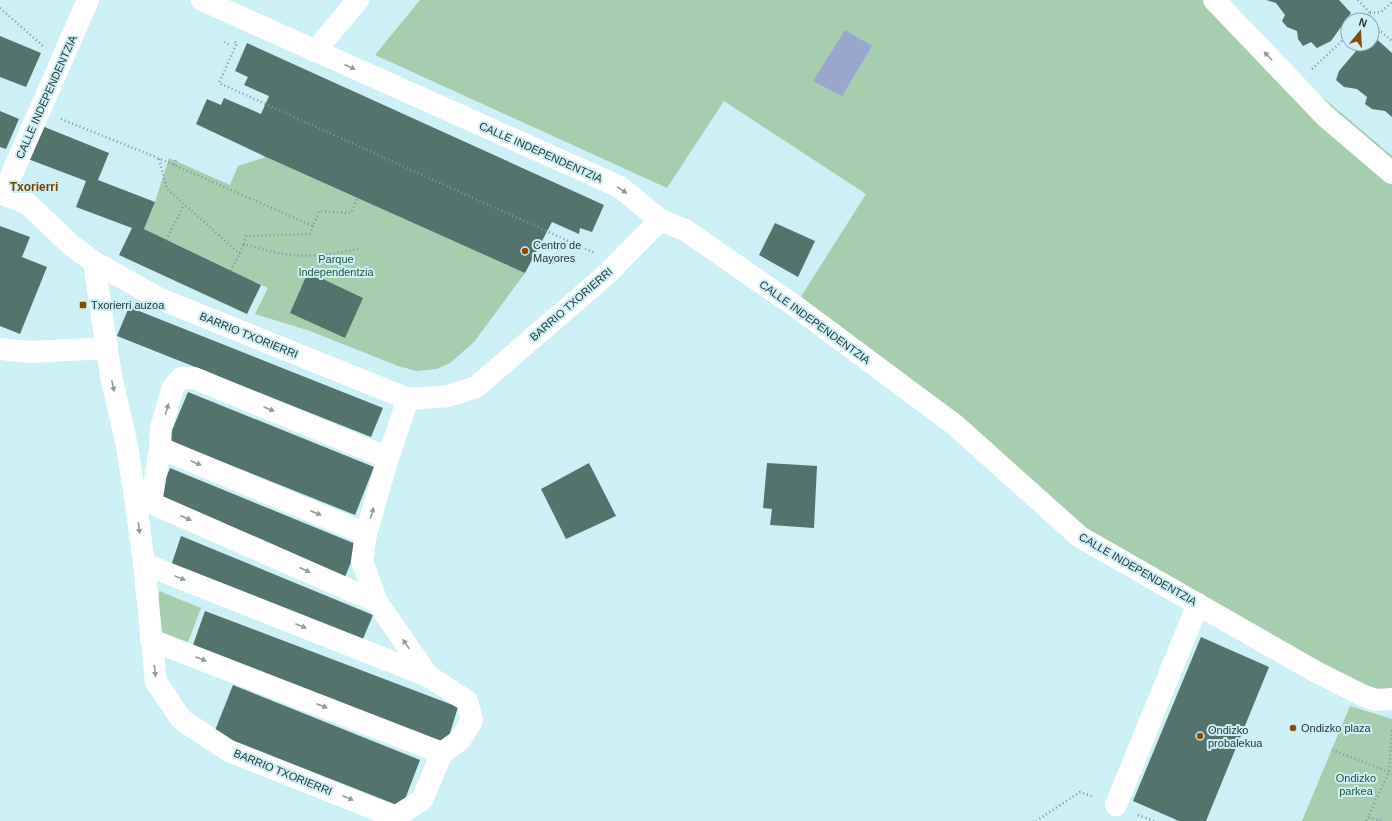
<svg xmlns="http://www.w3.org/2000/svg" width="1392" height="821" font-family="Helvetica,sans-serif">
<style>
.green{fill:#a7cdaf}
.water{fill:#99a7cf}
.building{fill:#55736d}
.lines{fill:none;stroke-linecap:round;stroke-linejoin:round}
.path{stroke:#7e979c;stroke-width:2.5;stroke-dasharray:1 3;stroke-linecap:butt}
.minor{stroke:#fff;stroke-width:22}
.oneway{fill:#949b9c}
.poi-dot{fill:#864d01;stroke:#cdeff6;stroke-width:1.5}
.labels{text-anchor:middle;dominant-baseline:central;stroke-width:4;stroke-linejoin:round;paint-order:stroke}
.street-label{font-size:11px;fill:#293739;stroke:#cdeff6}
.poi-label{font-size:11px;fill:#293739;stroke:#cdeff6;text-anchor:start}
.park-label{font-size:11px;fill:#1c5931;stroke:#cdeff6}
.neighbourhood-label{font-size:12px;font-weight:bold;fill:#764200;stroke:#cdeff6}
</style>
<rect width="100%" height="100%" fill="#cdeff6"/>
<g class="green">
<polygon points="420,0 1214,0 1327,101 1392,156 1392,706 1080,537 795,306 866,194 724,101 667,188 375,55"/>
<polygon points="266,157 525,273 474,342 450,363 437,369 417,371 398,366 310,331 255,314 268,288 144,229 155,202 169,158 230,185 238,166"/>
<path d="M159,591L201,608L188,642C180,639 168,637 161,631C154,625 159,600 159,591Z"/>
<polygon points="1350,706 1392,719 1392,821 1302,821"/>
</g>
<polygon class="water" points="845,30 872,46 842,96 813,81"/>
<g class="building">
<polygon points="1266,0 1339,0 1351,13 1331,41 1317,48 1311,42 1303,46 1298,39 1297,31 1287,27 1282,21 1285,15 1276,3"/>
<polygon points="1372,35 1392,53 1392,117 1385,111 1372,109 1365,104 1367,97 1357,89 1344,87 1336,80 1339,71 1362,44 1372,44"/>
<polygon points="0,36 41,53 26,87 0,77"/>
<polygon points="247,43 604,205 592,232 580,228 579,234 552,222 525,273 266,157 196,124 207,99 221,105 224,98 261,114 269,96 244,85 248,77 235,71"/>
<polygon points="0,111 19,119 6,149 0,147"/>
<polygon points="42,126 109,153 98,180 155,202 144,229 261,285 247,314 119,255 132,228 76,207 86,181 28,159"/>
<polygon points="775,223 815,241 798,277 759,255"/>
<polygon points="0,226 30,237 22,257 47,267 20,334 0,326"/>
<polygon points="308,272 363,298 345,338 290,313"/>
<polygon points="129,307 383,408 371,437 117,336"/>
<polygon points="188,392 374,467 355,515 168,440"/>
<polygon points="589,463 616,516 566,539 541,489"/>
<polygon points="767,463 817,466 814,528 770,525 772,509 763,508"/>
<polygon points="170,468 358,545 345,577 157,500"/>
<polygon points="181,536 373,615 360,646 170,569"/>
<polygon points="205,611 458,707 446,746 193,645"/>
<polygon points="1201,637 1269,667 1206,821 1179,821 1133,801"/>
<polygon points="233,685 420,760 402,807 214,733"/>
</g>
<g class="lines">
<g class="path">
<polyline points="1358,0 1370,13 1363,20"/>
<polyline points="0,8 43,46"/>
<polyline points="1370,13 1381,12 1392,2"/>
<polyline points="1372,24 1392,41"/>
<polyline points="224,42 230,45"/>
<polyline points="235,42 237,43 219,83 595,253"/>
<polyline points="1312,69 1348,35"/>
<polyline points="61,119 158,158 313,226 319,211 351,213 358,198"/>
<polyline points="159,159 167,189 240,254"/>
<polyline points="174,165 176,160"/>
<path d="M313,226L310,234L246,236L244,244C256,247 270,252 283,254C310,258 334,254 361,248"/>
<polyline points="166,240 184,205"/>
<polyline points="231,271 244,244"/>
<polyline points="1332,750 1392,773"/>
<polyline points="1138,815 1154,821"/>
<polyline points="1036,821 1080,792 1094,797"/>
<polyline points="1366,821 1368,817"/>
<polyline points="1381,821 1368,817 1389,772 1392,729"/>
</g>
<g class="minor">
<polyline points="202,0 620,187 660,220 685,230 795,306 955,425 1080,537 1318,673 1364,696 1376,700 1392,699"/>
<polyline points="1214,0 1325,116 1392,173"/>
<polyline points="315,51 358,0"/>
<polyline points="0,193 28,204 71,245 94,262 158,298 408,399 448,396 476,387 607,274 660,220"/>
<polyline points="3,194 88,0"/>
<polyline points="94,262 111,376 127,446 136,504 144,564 156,682 182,720 229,751 395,817 422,800 442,753 460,740 472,720 467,701 428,676 144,564"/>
<polyline points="0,349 31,352 107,348"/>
<polyline points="408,399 388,458 366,534 362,561 377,602 428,676"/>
<polyline points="160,448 366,534"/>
<polyline points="151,503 160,448 161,428 173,387 181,378 194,378 388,458"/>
<polyline points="137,504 151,503 377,602"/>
<polyline points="151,640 442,753"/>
<polyline points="1116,805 1198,604"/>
</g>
</g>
<defs><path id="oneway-solid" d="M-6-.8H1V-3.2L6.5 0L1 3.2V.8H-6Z"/></defs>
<g class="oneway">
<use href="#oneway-solid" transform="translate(1268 56) rotate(-134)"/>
<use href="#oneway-solid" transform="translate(350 67) rotate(24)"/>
<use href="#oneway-solid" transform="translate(622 190) rotate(34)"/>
<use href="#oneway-solid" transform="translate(113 386) rotate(78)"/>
<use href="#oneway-solid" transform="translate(167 409) rotate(-74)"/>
<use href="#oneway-solid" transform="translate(269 409) rotate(23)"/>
<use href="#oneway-solid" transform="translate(196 463) rotate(23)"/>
<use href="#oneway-solid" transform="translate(316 513) rotate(23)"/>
<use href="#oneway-solid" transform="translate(372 513) rotate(-74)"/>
<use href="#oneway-solid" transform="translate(186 518) rotate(24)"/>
<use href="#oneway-solid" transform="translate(139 528) rotate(82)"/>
<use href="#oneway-solid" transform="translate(305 570) rotate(24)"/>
<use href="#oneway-solid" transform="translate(180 578) rotate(22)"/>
<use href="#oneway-solid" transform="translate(301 626) rotate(22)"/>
<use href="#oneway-solid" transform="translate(406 644) rotate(-125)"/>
<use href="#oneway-solid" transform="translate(201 659) rotate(21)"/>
<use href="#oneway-solid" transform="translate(155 671) rotate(84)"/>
<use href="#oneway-solid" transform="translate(322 706) rotate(21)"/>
<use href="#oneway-solid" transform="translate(348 798) rotate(22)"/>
</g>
<g class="poi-dot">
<circle cx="525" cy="251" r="4"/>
<rect x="79" y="301" width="8" height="8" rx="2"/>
<circle cx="1293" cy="728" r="4"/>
<circle cx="1200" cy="736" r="4"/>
</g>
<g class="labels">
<g class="street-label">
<text transform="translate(46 97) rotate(-66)">CALLE INDEPENDENTZIA</text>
<text transform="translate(541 152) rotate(24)">CALLE INDEPENDENTZIA</text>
<text transform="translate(571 304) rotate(-41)">BARRIO TXORIERRI</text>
<text transform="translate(815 322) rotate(36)">CALLE INDEPENDENTZIA</text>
<text transform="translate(249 335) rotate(22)">BARRIO TXORIERRI</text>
<text transform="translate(1138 569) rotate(30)">CALLE INDEPENDENTZIA</text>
<text transform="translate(283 772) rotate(22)">BARRIO TXORIERRI</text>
</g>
<g class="poi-label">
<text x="533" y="245">Centro de<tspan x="533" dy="13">Mayores</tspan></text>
<text x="91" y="305">Txorierri auzoa</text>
<text x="1301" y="728">Ondizko plaza</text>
<text x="1208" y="730">Ondizko<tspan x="1208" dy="13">probalekua</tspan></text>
</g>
<g class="park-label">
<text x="336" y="259">Parque<tspan x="336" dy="13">Independentzia</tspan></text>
<text x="1356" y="778">Ondizko<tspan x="1356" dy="13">parkea</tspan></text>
</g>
<g class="neighbourhood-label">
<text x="34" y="187">Txorierri</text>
</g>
</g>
<g transform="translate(1360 32) rotate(18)"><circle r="19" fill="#cdeff6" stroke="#8ba5aa"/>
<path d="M0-3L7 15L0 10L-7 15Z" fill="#864d01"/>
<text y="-6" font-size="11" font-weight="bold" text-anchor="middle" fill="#293739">N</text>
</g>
</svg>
